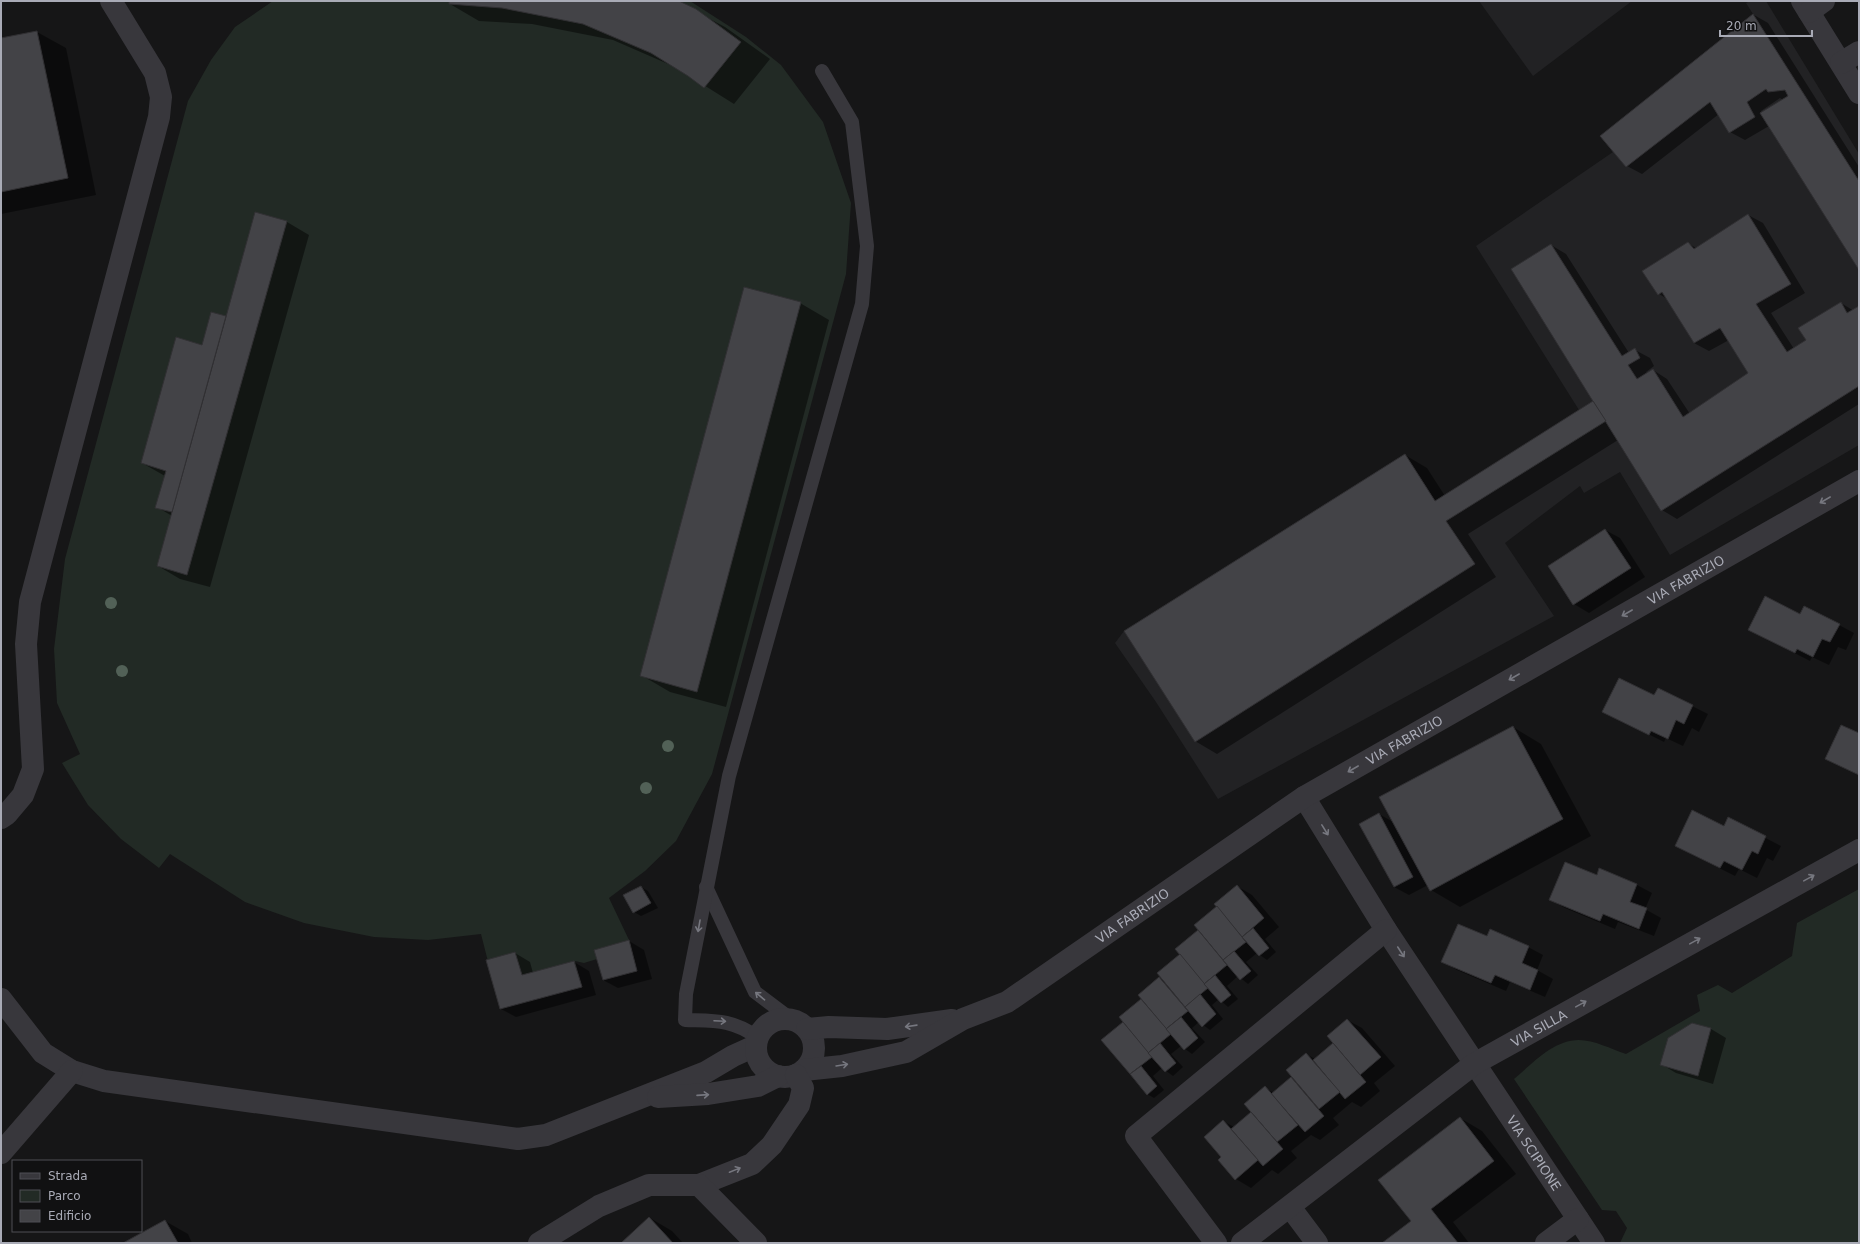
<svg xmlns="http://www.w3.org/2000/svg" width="1860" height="1244" font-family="'DejaVu Sans',sans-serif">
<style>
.built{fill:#222224}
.green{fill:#222a25}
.shadow{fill:#0007;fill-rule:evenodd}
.building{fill:#434347;stroke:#313033}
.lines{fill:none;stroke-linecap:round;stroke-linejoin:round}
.lane{stroke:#38373c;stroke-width:14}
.street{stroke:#38373c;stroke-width:22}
.tree{fill:#526157}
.oneway{stroke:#76777f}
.labels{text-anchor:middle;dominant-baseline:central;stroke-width:3.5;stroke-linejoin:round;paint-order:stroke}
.street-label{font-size:13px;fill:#a9abb6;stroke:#111112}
</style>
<rect width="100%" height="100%" fill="#161617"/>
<g class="built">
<polygon points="1479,1 1632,1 1533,76"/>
<polygon points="1750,1 1766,1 1859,154 1859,445 1670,555 1620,472 1584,493 1580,486 1505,543 1554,616 1218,799 1156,702 1115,643 1124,631 1405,454 1435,501 1579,410 1476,246 1613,152 1600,136 1753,14 1746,3"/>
</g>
<g class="green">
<polygon points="273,1 690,1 746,37 781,65 823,122 851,203 846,274 712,774 676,841 645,871 609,898 629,940 637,971 603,980 597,959 584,963 575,961 582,987 500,1009 481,934 428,940 374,937 304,923 245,902 170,854 159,868 121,839 88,805 62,763 80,754 57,703 54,649 65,559 188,101 211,60 235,27"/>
<path d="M1859,889V1243H1620L1627,1228L1616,1211L1602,1210L1514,1079C1532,1064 1553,1040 1579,1040C1594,1040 1611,1049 1626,1054L1700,1011L1697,995L1718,985L1732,993L1792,956L1797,923Z"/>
</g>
<g class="shadow">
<polygon points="450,1 676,1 725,27 770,59 734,104 675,67 613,40 532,24 479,21 450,4"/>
<path d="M1754,15L1768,23L1859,167V268L1769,126L1745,140L1730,132L1719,114L1642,174L1627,166ZM1780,98L1783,100L1762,113L1761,111Z"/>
<polygon points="37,32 66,48 96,195 1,214 1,39"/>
<polygon points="256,213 287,222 309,235 210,587 180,579 158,566 172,516 157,507 165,476 142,463 202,346 212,313 226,317"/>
<polygon points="1748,215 1763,223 1805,293 1771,313 1794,349 1808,340 1841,303 1854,311 1859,307 1859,404 1677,519 1662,510 1618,440 1468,534 1496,577 1217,754 1195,741 1405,455 1427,468 1445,496 1595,402 1551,245 1566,254 1629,353 1635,350 1650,358 1654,366 1646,372 1647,373 1653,370 1667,379 1690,414 1750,374 1729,340 1709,351 1694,343 1669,300 1659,294 1688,243 1696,248"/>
<polygon points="800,303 829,320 726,707 670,692 641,675"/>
<polygon points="1605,530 1620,538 1645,577 1589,613 1574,604"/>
<polygon points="1801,615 1839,625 1854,633 1846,650 1838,647 1829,665 1812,657 1810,661 1750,630"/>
<polygon points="1658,689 1708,714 1699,732 1692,728 1683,746 1666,738 1664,742 1604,712 1654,697"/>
<polygon points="1513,727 1541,744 1591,836 1460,907 1431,890 1428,885 1409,895 1394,887 1379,814 1395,823"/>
<polygon points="1859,734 1859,775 1826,758"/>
<polygon points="1729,819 1781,846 1773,861 1767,858 1757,878 1739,869 1735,876 1691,854 1725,827"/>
<polygon points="1600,870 1637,885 1652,893 1645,909 1661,918 1654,936 1618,922 1615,929 1565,908 1551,900 1597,877"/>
<polygon points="1237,886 1252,895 1279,927 1265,939 1276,952 1267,960 1257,953 1246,962 1258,975 1248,984 1238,976 1227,986 1238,999 1228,1007 1219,999 1212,1005 1223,1019 1210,1030 1199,1022 1192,1028 1205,1042 1192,1054 1181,1046 1171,1054 1183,1067 1173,1076 1162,1068 1153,1076 1164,1090 1154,1098 1147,1094 1132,1073 1130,1073 1102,1040 1124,1022 1120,1017 1142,999 1139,995 1161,977 1181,954 1177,949 1200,930"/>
<polygon points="641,887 648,891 658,908 641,916 634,912"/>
<polygon points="1487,938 1528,947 1543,955 1537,970 1553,979 1545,997 1510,982 1506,991 1457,970 1442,961"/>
<polygon points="629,941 644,950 652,979 618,988 603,980"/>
<polygon points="515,953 530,962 533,973 574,962 589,971 596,995 516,1017 501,1009"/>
<polygon points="1347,1020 1362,1028 1395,1066 1374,1083 1380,1091 1361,1107 1352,1102 1333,1118 1339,1125 1320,1140 1311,1135 1291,1151 1297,1158 1278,1174 1272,1170 1251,1188 1236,1179 1223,1157 1223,1121 1234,1127 1252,1112 1265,1088 1274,1093 1292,1077 1306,1054 1315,1059 1335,1043"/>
<polygon points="1692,1024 1711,1029 1726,1038 1713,1084 1676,1073 1661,1064"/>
<polygon points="1460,1118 1482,1131 1516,1174 1453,1222 1469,1243 1384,1243 1412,1221"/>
<polygon points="650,1218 672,1231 683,1243 622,1243"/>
<polygon points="165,1221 188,1234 192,1243 125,1243"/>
</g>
<g class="building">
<polygon points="449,1 679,1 696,9 741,42 704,88 688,76 651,53 583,24 502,8 449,4"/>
<polygon points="1753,14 1859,181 1859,270 1760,113 1788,96 1785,90 1768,92 1766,89 1747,102 1755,117 1729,133 1710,102 1626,167 1600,136"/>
<polygon points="37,31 68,178 1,192 1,38"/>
<polygon points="255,212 287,221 187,575 157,566"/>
<polygon points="1748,214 1791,284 1756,304 1787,352 1806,340 1798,328 1841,302 1847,313 1859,306 1859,386 1661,511 1511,269 1551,244 1622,356 1635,348 1640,358 1628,365 1637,379 1653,369 1683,417 1748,373 1720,328 1694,343 1662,292 1658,295 1642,271 1688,242 1694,249"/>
<polygon points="744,287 801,302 697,692 640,676"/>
<polygon points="211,312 226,316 172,512 155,508 166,471 141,463 176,337 202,345"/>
<polygon points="1593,401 1606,421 1446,521 1475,564 1195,742 1124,631 1405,454 1435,501"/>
<polygon points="1605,529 1631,568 1573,605 1548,566"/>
<polygon points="1765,596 1800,614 1804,606 1840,624 1830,642 1822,639 1813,657 1797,649 1795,653 1748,630"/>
<polygon points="1619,678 1654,695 1658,688 1693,705 1684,724 1676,720 1668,739 1651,731 1649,735 1602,712"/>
<polygon points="1841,725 1859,733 1859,775 1825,759"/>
<polygon points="1513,726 1563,819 1430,891 1379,797"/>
<polygon points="1692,810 1724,826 1728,817 1766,836 1758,854 1752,851 1742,870 1724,861 1720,868 1675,846"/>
<polygon points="1379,813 1413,877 1394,887 1359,824"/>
<polygon points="1565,862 1597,875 1599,868 1637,884 1630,902 1647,908 1639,929 1603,914 1600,921 1549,900"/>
<polygon points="1237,885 1264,918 1242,937 1214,904"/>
<polygon points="641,886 651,903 633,913 623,895"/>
<polygon points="1217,906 1246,942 1223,960 1194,925"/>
<polygon points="1458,924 1487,936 1490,929 1529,946 1522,963 1538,970 1530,990 1495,975 1491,983 1441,962"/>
<polygon points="1253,928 1269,948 1259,956 1242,937"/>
<polygon points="1198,930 1227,965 1204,984 1175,949"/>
<polygon points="629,940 637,971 603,980 594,950"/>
<polygon points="1234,951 1251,971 1240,980 1223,960"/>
<polygon points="515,952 522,975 574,961 582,987 500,1009 486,960"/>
<polygon points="1180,954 1208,988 1185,1007 1157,973"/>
<polygon points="1215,975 1231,995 1221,1003 1204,984"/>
<polygon points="1159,977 1188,1011 1166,1029 1138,995"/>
<polygon points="1200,994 1216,1014 1202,1027 1185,1007"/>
<polygon points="1141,999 1171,1034 1148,1053 1119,1017"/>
<polygon points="1181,1017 1198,1038 1184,1050 1166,1029"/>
<polygon points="1347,1019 1381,1057 1360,1075 1327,1036"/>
<polygon points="1123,1022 1152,1057 1130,1074 1101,1040"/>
<polygon points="1692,1023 1711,1028 1698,1076 1660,1065 1668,1038"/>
<polygon points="1160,1043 1176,1063 1165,1072 1148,1053"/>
<polygon points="1333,1043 1366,1082 1345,1099 1313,1060"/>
<polygon points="1306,1053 1340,1092 1319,1109 1286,1070"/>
<polygon points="1141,1066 1157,1086 1147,1095 1130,1074"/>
<polygon points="1291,1077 1324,1116 1305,1132 1271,1094"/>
<polygon points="1265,1086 1298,1125 1277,1142 1244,1104"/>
<polygon points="1251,1112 1283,1149 1263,1166 1231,1129"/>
<polygon points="1460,1117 1494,1161 1431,1209 1458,1243 1382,1243 1411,1221 1378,1180"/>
<polygon points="1223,1120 1258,1160 1235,1180 1218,1160 1221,1157 1204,1137"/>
<polygon points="649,1217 673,1243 621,1243"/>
<polygon points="165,1220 178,1243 123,1243"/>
</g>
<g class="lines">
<g class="lane">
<polyline points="706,887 755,992 791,1019"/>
<path d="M757,1037C731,1019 715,1021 685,1020L686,994L729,776L862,304L867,246L852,122L822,71"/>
</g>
<g class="street">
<polyline points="1802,1 1859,93"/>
<polyline points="1809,12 1824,1"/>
<polyline points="1841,63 1859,52"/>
<path id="s1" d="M1304,797L1386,930L1594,1243"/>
<polyline points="1,818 7,814 23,795 33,769 26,644 30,602 159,117 161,97 155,73 111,1"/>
<polyline points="1,999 43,1053 72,1071 104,1081 518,1139 546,1135 706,1072 733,1056 755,1046"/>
<circle cx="785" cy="1048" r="29"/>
<polyline points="807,1029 829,1027 887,1029 952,1020"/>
<path id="s2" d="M804,1070L842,1066L906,1052L963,1019L1007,1002L1304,797L1859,481"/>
<polyline points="658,1097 708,1094 758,1086 778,1076"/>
<polyline points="1,1153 72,1071"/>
<polyline points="699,1185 752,1164 772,1145 799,1105 803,1088 796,1075"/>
<polyline points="1290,1207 1317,1243"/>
<polyline points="539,1243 599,1206 649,1185 699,1185 756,1243"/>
<polyline points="1216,1243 1136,1136 1386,930"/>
<path id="s3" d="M1242,1243L1474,1064L1859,850"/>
<polyline points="1546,1243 1578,1219"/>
</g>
</g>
<g class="tree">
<circle cx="111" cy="603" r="6"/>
<circle cx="122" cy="671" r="6"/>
<circle cx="668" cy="746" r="6"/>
<circle cx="646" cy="788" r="6"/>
</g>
<defs><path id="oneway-shaft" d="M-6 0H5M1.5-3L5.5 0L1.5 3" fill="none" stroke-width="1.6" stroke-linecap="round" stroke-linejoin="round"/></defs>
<g class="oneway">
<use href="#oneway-shaft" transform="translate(1825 500) rotate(150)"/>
<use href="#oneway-shaft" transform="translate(1627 613) rotate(150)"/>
<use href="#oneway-shaft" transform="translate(1514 677) rotate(150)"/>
<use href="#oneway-shaft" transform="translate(1353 769) rotate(150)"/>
<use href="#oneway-shaft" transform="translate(1325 830) rotate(58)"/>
<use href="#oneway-shaft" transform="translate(1809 878) rotate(-29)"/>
<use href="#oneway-shaft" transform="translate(699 926) rotate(100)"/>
<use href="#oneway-shaft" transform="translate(1695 941) rotate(-29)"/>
<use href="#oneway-shaft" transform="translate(1401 952) rotate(57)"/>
<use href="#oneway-shaft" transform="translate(760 996) rotate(-140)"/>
<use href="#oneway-shaft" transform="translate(1581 1004) rotate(-29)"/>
<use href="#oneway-shaft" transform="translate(720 1021) rotate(3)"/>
<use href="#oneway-shaft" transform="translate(911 1026) rotate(172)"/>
<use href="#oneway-shaft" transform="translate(842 1065) rotate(-9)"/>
<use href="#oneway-shaft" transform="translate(703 1095) rotate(-4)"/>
<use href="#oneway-shaft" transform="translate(735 1170) rotate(-22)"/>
</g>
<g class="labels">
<g class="street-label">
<text stroke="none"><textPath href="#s2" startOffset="1017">VIA FABRIZIO</textPath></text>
<text stroke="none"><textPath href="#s2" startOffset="693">VIA FABRIZIO</textPath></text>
<text stroke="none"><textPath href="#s2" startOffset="369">VIA FABRIZIO</textPath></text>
<text stroke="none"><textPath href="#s3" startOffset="367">VIA SILLA</textPath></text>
<text stroke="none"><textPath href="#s1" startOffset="424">VIA SCIPIONE</textPath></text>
</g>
</g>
<rect width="1860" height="1244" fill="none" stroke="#a9abb6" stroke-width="4"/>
<rect x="12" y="1160" width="130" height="72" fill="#111112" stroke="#4e4f54"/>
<rect x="20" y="1173" width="20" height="6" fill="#38373c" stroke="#4e4f54"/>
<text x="48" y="1180" font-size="12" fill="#a9abb6">Strada</text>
<rect x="20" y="1190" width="20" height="12" fill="#222a25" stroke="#4e4f54"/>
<text x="48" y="1200" font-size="12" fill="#a9abb6">Parco</text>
<rect x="20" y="1210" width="20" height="12" fill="#434347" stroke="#4e4f54"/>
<text x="48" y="1220" font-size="12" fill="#a9abb6">Edificio</text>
<path d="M1720 30v6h92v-6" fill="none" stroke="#a9abb6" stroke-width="2"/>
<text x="1726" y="30" font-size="12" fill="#a9abb6" stroke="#111112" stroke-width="3" paint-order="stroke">20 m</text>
</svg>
